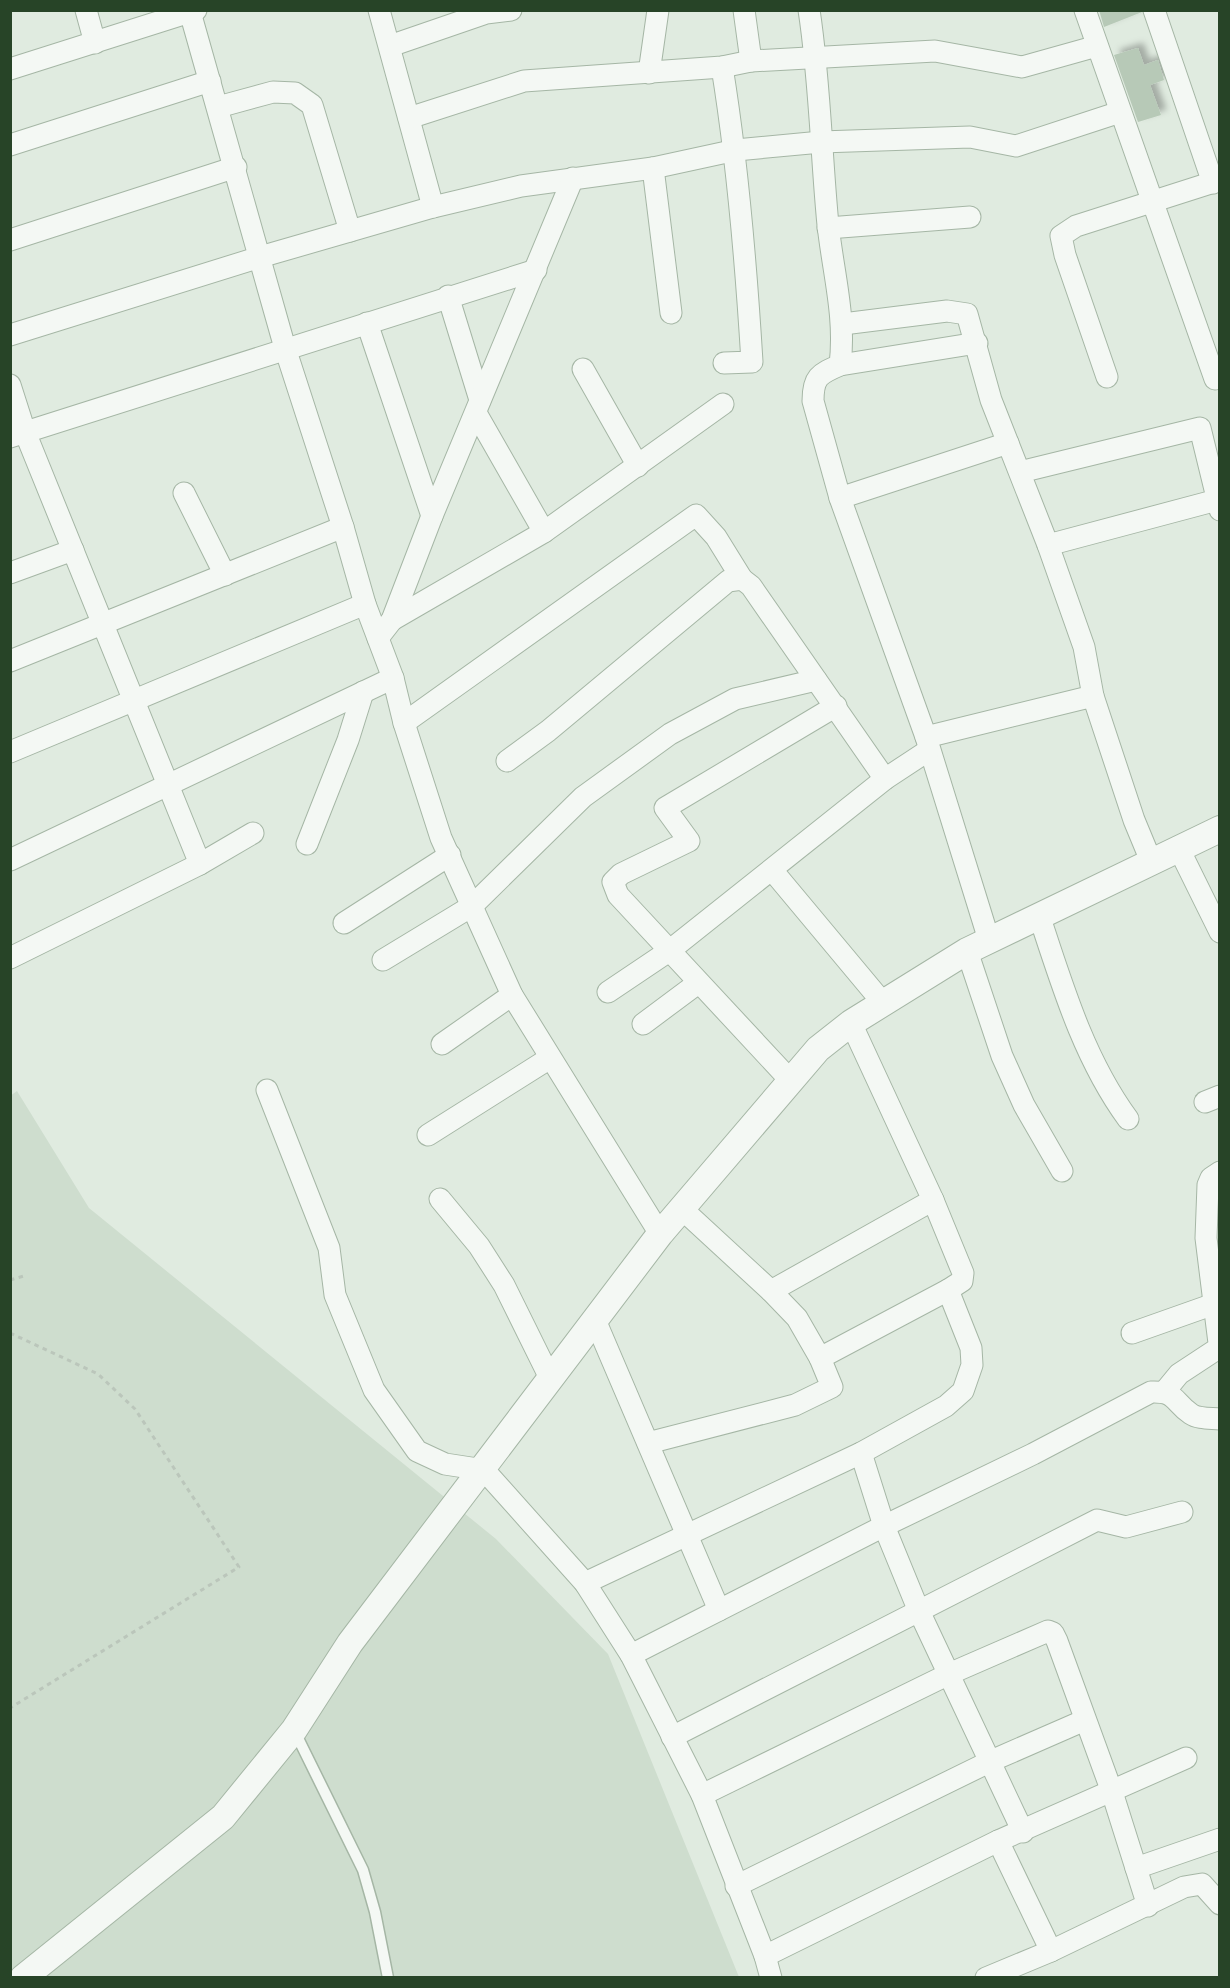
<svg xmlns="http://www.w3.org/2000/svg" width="1230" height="1988" font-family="Ubuntu,sans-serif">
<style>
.built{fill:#ceddce}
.building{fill:#b7c9b7;filter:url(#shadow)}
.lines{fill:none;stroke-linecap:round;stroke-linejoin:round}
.service-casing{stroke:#a5b6a5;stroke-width:13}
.minor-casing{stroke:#a5b6a5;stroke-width:23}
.tertiary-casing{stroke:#a5b6a5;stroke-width:28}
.path{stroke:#bbc6bb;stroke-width:3;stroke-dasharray:4.5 4.5;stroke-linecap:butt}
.service{stroke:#f4f8f4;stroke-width:10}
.minor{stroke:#f4f8f4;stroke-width:21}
.tertiary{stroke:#f4f8f4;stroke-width:26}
</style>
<defs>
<filter id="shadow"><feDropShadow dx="5.5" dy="-5.5" stdDeviation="3" flood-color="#0004"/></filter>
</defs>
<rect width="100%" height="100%" fill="#e0ebe0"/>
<polygon class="built" points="17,1091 89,1208 496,1539 608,1654 739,1977 11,1978 10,1096"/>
<g class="building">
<polygon points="1099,10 1142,10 1142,12 1104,27"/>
<polygon points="1138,48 1144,65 1158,60 1164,80 1150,85 1161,115 1138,122 1114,55"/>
</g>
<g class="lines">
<g class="service-casing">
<polyline id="service" points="294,1730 363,1870 375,1912 388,1978"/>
</g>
<g class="minor-casing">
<g id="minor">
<polyline points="86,10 95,43"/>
<polyline points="379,10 433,207"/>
<polyline points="744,10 751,61"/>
<path d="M809,10C820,81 821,153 828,225C833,272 846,317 840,365C819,374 813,377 813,401L840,498L926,737L989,940"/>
<polyline points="1085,10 1215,379"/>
<polyline points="1154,10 1213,183"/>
<polyline points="190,12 285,348 343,527 365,604 393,678 404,723 441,838 512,995 660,1234"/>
<polyline points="390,46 486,13 511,10"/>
<path d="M722,67C738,165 746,263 752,362L724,363"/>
<polyline points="10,69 196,10"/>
<polyline points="649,73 658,10"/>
<polyline points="218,107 273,92 295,93 312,105 350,231"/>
<polyline points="409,118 524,81 722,67 751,61 935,51 1022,67 1097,46"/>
<polyline points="10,145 210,81"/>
<polyline points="653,168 671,313"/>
<polyline points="828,228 970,217"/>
<polyline points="10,240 236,167"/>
<polyline points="448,296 480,400"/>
<polyline points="367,323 432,516"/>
<polyline points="843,324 947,311 967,314 991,400 1048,545 1217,500"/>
<polyline points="10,335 260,257 433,207 521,186 653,168 736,150 821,142 970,137 1016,146 1120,112"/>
<polyline points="840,365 977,343"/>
<polyline points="583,369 638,466"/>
<polyline points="1107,377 1065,255 1061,236 1076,226 1220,180"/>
<polyline points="10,385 25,432 200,864"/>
<polyline points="10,437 536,270"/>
<polyline points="1020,472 1200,428 1220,510"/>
<polyline points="184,493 225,575"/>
<polyline points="840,498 1008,443"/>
<polyline points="544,532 723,404"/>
<polyline points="1048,545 1084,647 1093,696"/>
<polyline points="10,573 73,550"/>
<polyline points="392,620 544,532 476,413"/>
<polyline points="378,638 392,620 432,516 573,178"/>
<polyline points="10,661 343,527"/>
<polyline points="404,723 696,515 716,537 742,579"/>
<polyline points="926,737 1093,696 1134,820 1151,861"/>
<polyline points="10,752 365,604"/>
<polyline points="507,761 548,731 728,581 742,579 751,586 885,779"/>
<polyline points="307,844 348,740 363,692"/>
<polyline points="1178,847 1220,932"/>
<polyline points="10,860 393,678"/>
<polyline points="772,870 883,1003"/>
<path d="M1039,915C1062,985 1084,1059 1128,1119"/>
<polyline points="344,923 450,855"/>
<polyline points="967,951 1002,1056 1024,1105 1062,1171"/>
<polyline points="10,958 200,864 253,833"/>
<polyline points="383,960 472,906 583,797 670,734 735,699 816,680"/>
<polyline points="608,992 669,951 885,779 929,750"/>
<polyline points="643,1024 698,983"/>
<polyline points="442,1044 512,995"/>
<polyline points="791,1081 618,895 613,882 621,874 689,841 665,808 836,706"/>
<polyline points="267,1090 329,1248 335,1295 374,1390 417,1451 445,1464 484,1470 585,1583 631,1655 702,1795 765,1956 771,1978"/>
<polyline points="1205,1102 1220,1096"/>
<polyline points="428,1135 550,1058"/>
<polyline points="440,1199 479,1246 504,1285 551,1380"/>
<polyline points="682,1209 771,1291 933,1200 851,1023"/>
<polyline points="771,1291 797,1318 820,1358 948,1290 962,1281 963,1273 933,1200"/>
<polyline points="595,1320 719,1610"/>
<polyline points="1132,1333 1214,1304"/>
<polyline points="1165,1391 1179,1374 1217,1349 1219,1343 1206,1238 1208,1185 1211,1178 1220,1172"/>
<polyline points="648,1443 795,1405 832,1387 820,1358"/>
<polyline points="861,1453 884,1526 918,1609 1023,1832"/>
<polyline points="585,1583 861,1453 946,1406 963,1391 972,1365 971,1348 948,1290"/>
<path d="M631,1655L884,1526L1033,1454L1151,1392C1177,1391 1173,1402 1191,1414C1198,1419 1211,1418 1220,1419"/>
<polyline points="672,1737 1097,1520 1126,1527 1182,1512"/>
<polyline points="702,1795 949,1674 1048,1631 1053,1633 1057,1641 1112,1792 1148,1906"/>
<polyline points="998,1841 1051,1951"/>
<polyline points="1136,1868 1220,1839"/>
<polyline points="736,1886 991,1761 1085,1720"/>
<polyline points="765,1956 998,1841 1186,1758"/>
<polyline points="986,1978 1051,1951 1184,1887 1202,1884 1220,1904"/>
</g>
</g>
<g class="tertiary-casing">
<polyline id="tertiary" points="23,1978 223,1817 294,1730 350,1643 660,1234 818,1049 851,1023 967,951 1220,829"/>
</g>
<g class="path">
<polyline points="10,1280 27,1275"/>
<polyline points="10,1333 98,1374 135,1409 239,1567 10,1708"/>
</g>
<use href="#service" class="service"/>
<use href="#minor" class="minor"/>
<use href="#tertiary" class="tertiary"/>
</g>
<rect width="1230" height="1988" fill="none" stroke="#274427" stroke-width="24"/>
</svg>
